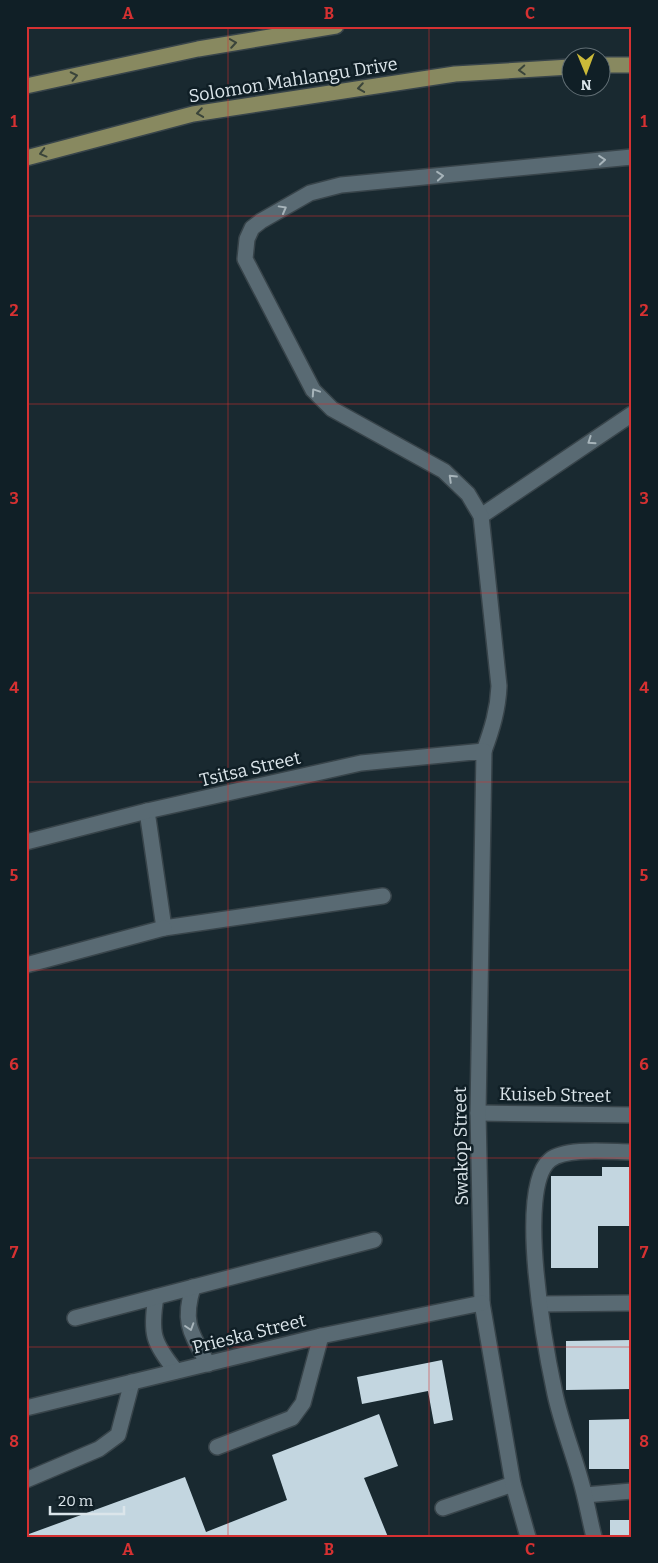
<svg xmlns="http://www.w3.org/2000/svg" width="658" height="1563" font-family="Bitter,serif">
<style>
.building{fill:#c3d6e0}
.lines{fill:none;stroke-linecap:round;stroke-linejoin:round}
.lane-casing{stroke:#38444a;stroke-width:18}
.street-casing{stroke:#38444a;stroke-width:18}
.primary-casing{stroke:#38444a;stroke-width:18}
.lane{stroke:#596a73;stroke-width:15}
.street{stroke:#596a73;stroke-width:15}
.primary{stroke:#888960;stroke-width:15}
.oneway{stroke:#3a443a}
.oneway2{stroke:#a7b4ba}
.grid{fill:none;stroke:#d63132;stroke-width:1;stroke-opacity:0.55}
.labels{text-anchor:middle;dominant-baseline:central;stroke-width:5;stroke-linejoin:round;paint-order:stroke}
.street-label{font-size:18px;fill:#dbe5ea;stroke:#101f26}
.neatline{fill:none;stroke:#d63132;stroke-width:2}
.grid-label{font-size:16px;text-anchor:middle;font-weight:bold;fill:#d63132}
</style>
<rect width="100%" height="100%" fill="#192930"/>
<g class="building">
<polygon points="602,1167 632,1167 632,1226 598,1226 598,1268 551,1268 551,1176 602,1176"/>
<polygon points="632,1340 632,1389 566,1390 566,1341"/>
<polygon points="442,1360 453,1420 434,1424 428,1391 362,1404 357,1377"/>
<polygon points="379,1414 398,1466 364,1478 388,1537 26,1537 26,1527 29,1534 185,1477 206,1532 287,1500 272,1455"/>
<polygon points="632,1419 632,1469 589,1469 589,1420"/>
<rect x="610" y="1520" width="22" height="17"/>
</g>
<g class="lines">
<g class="lane-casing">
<g id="lane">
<polyline points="481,516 632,414"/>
<path d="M484,751C492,729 498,710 499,686L481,516L468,494L444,471L332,409L313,390L245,259L247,239L252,228L261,221L310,193L341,185L632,157"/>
<polyline points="478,1113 632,1115"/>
<path d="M193,1287C182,1323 191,1333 208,1364"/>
<path d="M156,1297C150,1333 153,1343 176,1371"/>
<polyline points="540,1304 632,1303"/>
<polyline points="75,1318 374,1240"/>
<polyline points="217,1447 292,1418 303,1403 321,1336"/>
<polyline points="26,1480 99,1449 118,1435 132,1382"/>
<polyline points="585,1495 632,1491"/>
<polyline points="443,1508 513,1484"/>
<path d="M594,1537C590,1521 587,1504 583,1489C575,1457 562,1426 555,1394C546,1352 515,1188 550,1160C566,1147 611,1152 632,1152"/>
</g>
</g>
<g class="street-casing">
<g id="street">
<polyline points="147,811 164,928 383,896"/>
<polyline points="26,842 147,811 361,763 484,751 478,1113 482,1303 513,1484 528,1537"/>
<polyline points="26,965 164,928"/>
<polyline points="26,1408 321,1336 482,1303"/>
</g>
</g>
<g class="primary-casing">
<g id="primary">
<polyline points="600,65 632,65"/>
<polyline points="26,86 198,49 336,26"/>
<polyline points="26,158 193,114 455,74 570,67"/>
</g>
</g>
<use href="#lane" class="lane"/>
<use href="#street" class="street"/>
<use href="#primary" class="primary"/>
</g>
<defs><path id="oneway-chevron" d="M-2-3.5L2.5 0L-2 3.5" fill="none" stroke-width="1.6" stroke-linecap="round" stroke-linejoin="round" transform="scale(1.25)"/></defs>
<g class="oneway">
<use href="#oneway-chevron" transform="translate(233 43) rotate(-9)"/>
<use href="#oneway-chevron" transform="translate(522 70) rotate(177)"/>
<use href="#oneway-chevron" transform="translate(74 76) rotate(-12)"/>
<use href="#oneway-chevron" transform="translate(361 88) rotate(171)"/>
<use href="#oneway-chevron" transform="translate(200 113) rotate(171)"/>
<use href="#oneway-chevron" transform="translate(43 153) rotate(165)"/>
</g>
<g class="oneway2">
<use href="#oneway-chevron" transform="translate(602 160) rotate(-5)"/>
<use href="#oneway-chevron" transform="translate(440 176) rotate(-5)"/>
<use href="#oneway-chevron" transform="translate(283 209) rotate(-29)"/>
<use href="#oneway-chevron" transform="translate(315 392) rotate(-124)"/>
<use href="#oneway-chevron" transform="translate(591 441) rotate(146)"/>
<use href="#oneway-chevron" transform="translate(452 478) rotate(-136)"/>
<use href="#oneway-chevron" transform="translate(190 1327) rotate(72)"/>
</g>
<path class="grid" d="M228,26V1537M429,26V1537M26,216H632M26,404H632M26,593H632M26,782H632M26,970H632M26,1158H632M26,1347H632"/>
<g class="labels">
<g class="street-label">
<text transform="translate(293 80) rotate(-9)">Solomon Mahlangu Drive</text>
<text transform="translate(250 769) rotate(-13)">Tsitsa Street</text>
<text transform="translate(555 1095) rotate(1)">Kuiseb Street</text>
<text transform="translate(461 1146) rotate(-91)">Swakop Street</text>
<text transform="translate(249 1334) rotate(-14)">Prieska Street</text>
</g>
</g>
<rect width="658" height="1563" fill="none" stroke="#101f26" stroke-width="55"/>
<g transform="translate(586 72) rotate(179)"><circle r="24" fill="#101f26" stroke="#616e74"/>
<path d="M0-4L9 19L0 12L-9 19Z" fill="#cbba39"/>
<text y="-8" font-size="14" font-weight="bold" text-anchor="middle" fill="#dbe5ea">N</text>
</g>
<path d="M50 1506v8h74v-8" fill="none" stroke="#dbe5ea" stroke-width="2.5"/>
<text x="58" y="1506" font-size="15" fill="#dbe5ea" stroke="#101f26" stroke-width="4" paint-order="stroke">20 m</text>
<rect x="28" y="28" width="602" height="1508" class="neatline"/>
<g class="grid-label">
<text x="128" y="19">A</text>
<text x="329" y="19">B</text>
<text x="530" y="19">C</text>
<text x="14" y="127">1</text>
<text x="644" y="127">1</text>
<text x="14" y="316">2</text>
<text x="644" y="316">2</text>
<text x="14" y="504">3</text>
<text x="644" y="504">3</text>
<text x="14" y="693">4</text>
<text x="644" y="693">4</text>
<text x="14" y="881">5</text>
<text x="644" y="881">5</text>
<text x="14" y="1070">6</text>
<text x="644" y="1070">6</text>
<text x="14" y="1258">7</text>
<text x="644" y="1258">7</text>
<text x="14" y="1447">8</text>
<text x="644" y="1447">8</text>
<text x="128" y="1555">A</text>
<text x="329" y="1555">B</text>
<text x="530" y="1555">C</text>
</g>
</svg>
